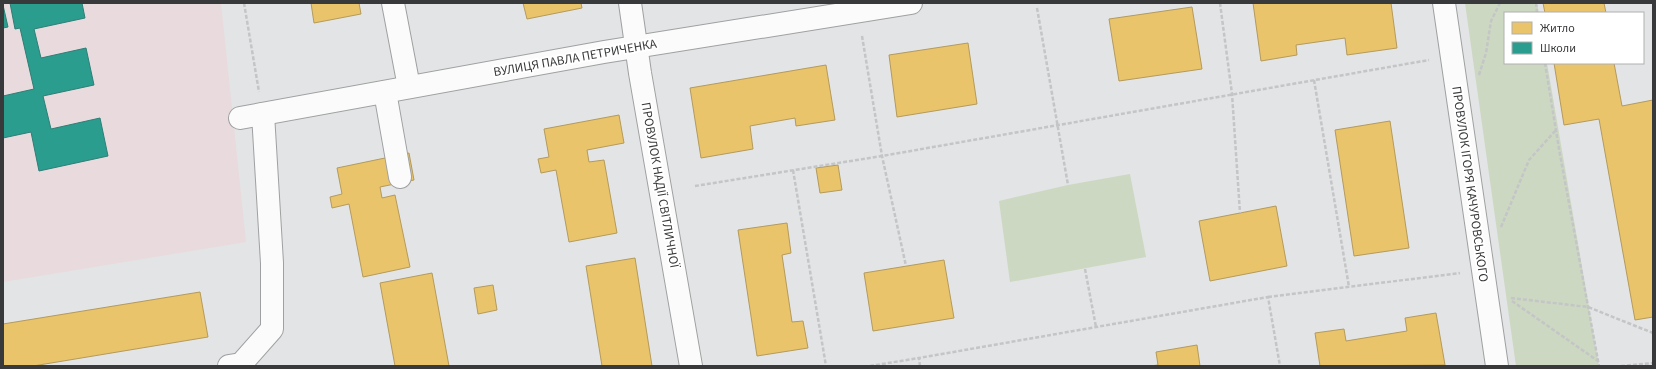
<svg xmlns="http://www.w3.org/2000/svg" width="1656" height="369" font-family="'Source Sans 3',sans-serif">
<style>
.education{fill:#e8dadd}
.green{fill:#ccd8c2}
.homes{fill:#e9c46a;stroke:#b49a5c}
.schools{fill:#2a9d8f;stroke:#2e7f76}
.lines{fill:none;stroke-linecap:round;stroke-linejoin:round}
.minor-casing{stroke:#9fa0a1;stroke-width:24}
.path{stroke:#c4c5c6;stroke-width:2.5;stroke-dasharray:4 2;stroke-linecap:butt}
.minor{stroke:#fbfbfb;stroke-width:22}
.labels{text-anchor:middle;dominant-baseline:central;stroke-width:4;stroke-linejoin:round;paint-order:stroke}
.street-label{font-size:13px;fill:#38393a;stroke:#fff}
</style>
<rect width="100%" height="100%" fill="#e3e4e5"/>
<polygon class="education" points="3,3 221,3 246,242 3,282"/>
<g class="green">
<polygon points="1465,3 1537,3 1539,13 1505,13 1505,63 1547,63 1599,366 1516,366"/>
<polygon points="1130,174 1146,257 1010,282 999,201 1068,185"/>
</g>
<g class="homes">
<polygon points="311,3 359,3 361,14 314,23"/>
<polygon points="523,3 581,3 582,8 527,19"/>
<polygon points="1253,3 1391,3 1397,48 1347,55 1345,38 1296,45 1297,55 1261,61"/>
<polygon points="1543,3 1604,3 1606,13 1545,13"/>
<polygon points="1192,7 1202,69 1119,81 1109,19"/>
<polygon points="968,43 977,104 897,117 889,55"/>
<polygon points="1554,63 1614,63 1622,106 1653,100 1653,317 1635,320 1599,119 1564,125"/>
<polygon points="826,65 835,120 796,126 795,118 750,126 753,149 701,158 690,88"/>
<polygon points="619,115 624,143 587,150 589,162 604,160 617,233 569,242 556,170 541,173 538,159 549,157 544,129"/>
<polygon points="1390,121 1409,248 1354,256 1335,130"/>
<polygon points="409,153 414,180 380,187 382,198 395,195 410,267 363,277 349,204 332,208 330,197 342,194 337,168"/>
<polygon points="838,165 842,190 820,193 816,168"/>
<polygon points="1276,206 1287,266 1210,281 1199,221"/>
<polygon points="787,223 791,253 782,255 792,322 803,321 808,348 757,356 738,230"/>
<polygon points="635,258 652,366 602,366 586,266"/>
<polygon points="944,260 954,318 873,331 864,273"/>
<polygon points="432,273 449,366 395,366 380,283"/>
<polygon points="493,285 497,310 478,314 474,288"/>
<polygon points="200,292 208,337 33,366 3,366 3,324"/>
<polygon points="1436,313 1445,365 1320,366 1315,333 1344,329 1346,341 1407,331 1405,318"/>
<polygon points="1197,345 1200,366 1150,366 1158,365 1156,352"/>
</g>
<g class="schools">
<polygon points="10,3 82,3 85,18 34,29 41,58 86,48 94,85 43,96 51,129 100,118 108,156 39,171 31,132 3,138 3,96 34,89 20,28 15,29"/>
<polygon points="3,5 8,27 3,28"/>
</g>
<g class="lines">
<g class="minor-casing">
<g id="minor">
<polyline points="393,3 409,87"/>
<polyline points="630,3 640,73 691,366"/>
<polyline points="1444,3 1497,366"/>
<polyline points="385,92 400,177"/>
<polyline points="240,118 604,52 911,3"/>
<polyline points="229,366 241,364 272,329 272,263 263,114"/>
</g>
</g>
<g class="path">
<polyline points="244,3 259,92"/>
<polyline points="1220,3 1232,94 1240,213"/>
<polyline points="1536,3 1537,13"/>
<polyline points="1037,8 1068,185"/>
<polyline points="862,36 882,156 906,266"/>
<polyline points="1545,63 1559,149 1599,366"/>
<polyline points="1479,75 1486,53 1491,21 1500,3"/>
<polyline points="1314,80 1349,287"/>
<polyline points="793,170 826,366"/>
<polyline points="695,186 882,156 1429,60"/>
<polyline points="1501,227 1529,160 1556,130"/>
<polyline points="1085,269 1096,327"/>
<polyline points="1268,297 1460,273"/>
<polyline points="1511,298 1588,307 1653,333"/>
<polyline points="1512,301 1598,361"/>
<polyline points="870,366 919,358"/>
<polyline points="920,366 919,358 1268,297 1280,366"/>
<polyline points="1621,366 1653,363"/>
</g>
<use href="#minor" class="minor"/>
</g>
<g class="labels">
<g class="street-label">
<text transform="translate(575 58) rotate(-10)">ВУЛИЦЯ ПАВЛА ПЕТРИЧЕНКА</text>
<text transform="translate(1470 184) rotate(82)">ПРОВУЛОК ІГОРЯ КАЧУРОВСЬКОГО</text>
<text transform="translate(660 185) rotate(80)">ПРОВУЛОК НАДІЇ СВІТЛИЧНОЇ</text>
</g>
</g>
<rect width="1656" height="369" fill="none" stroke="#38393a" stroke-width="8"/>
<rect x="1504" y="12" width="140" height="52" fill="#ffffff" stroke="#afb0b0"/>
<rect x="1512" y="22" width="20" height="12" fill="#e9c46a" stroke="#afb0b0"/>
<text x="1540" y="32" font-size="12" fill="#38393a">Житло</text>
<rect x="1512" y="42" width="20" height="12" fill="#2a9d8f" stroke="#afb0b0"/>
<text x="1540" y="52" font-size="12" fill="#38393a">Школи</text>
</svg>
